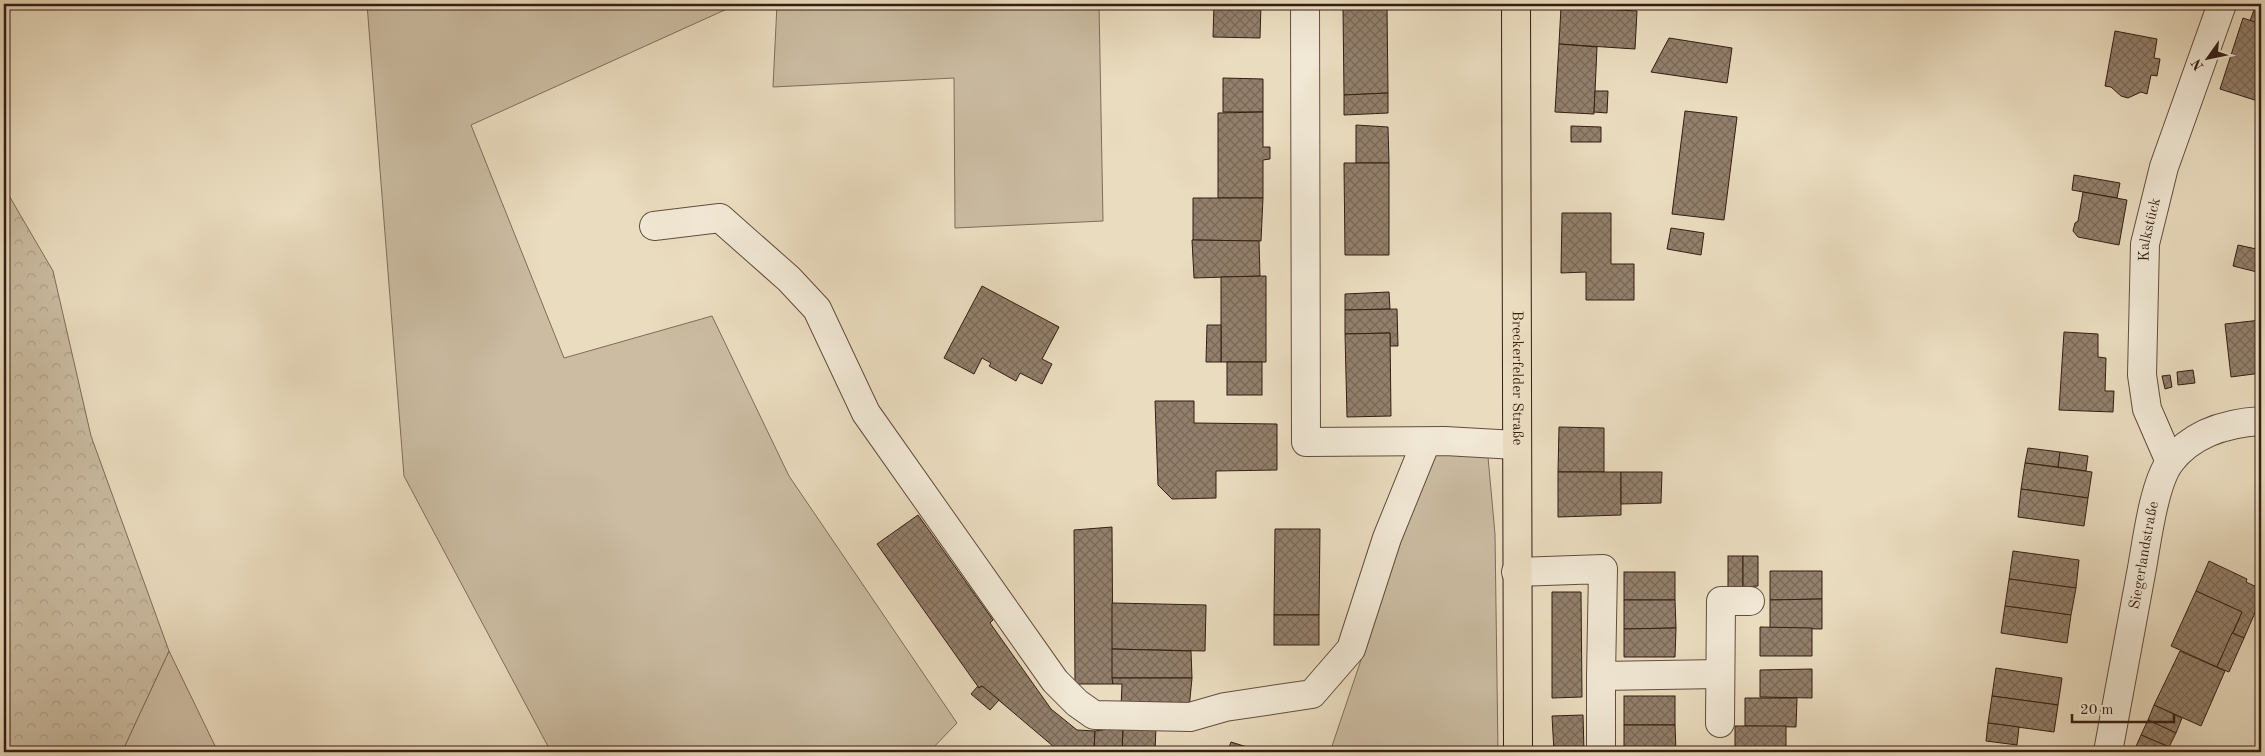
<svg xmlns="http://www.w3.org/2000/svg" width="2265" height="756" font-family="'Old Standard TT',serif">
<style>
.green{fill:#cbbca2;stroke:#806c5a}
.forest{fill:url(#forest-crowns);stroke:#806c5a}
.building{fill:url(#building-cross-hatch);stroke:#351d12}
.lines{fill:none;stroke-linecap:round;stroke-linejoin:round}
.minor-casing{stroke:#624d3d;stroke-width:30}
.major-casing{stroke:#351d12;stroke-width:30}
.minor{stroke:#f1e8d5;stroke-width:28}
.major{stroke:#eadcbf;stroke-width:28}
.labels{text-anchor:middle;dominant-baseline:central;stroke-width:4;stroke-linejoin:round;paint-order:stroke}
.street-label{font-size:15px;fill:#351d12;stroke:#f1e8d5}
</style>
<defs>
<pattern id="forest-crowns" width="20" height="18" patternUnits="userSpaceOnUse" patternTransform="scale(1.25)"><rect width="20" height="18" fill="#cbbca2"/><path d="M2 6a3 3 0 1 1 6 0M12 15a3 3 0 1 1 6 0" fill="none" stroke="#afa18a"/></pattern>
<pattern id="building-cross-hatch" width="8" height="8" patternUnits="userSpaceOnUse" patternTransform="scale(1.25)"><rect width="8" height="8" fill="#93806c"/><path d="M0 0l8 8M0 8l8-8" fill="none" stroke="#796857"/></pattern>
</defs>
<rect width="100%" height="100%" fill="#eadcbf"/>
<filter id="stains"><feTurbulence type="fractalNoise" baseFrequency=".004" numOctaves="4"/><feColorMatrix values="0 0 0 0 .2 0 0 0 0 .09 0 0 0 0 .02 0 0 0 .5 -.17"/></filter>
<radialGradient id="worn" r=".72"><stop offset=".6" stop-color="#630" stop-opacity="0"/><stop offset="1" stop-color="#630" stop-opacity=".3"/></radialGradient>
<g class="green">
<polygon points="367,4 738,4 471,125 564,358 712,316 789,476 957,723 929,752 740,752 735,748 729,752 551,752 404,476"/>
<polygon points="777,4 1099,4 1103,221 955,228 954,78 773,87"/>
<polygon points="1430,455 1465,455 1488,457 1495,534 1498,752 1330,752"/>
<polygon points="169,651 218,752 122,752"/>
</g>
<polygon class="forest" points="4,187 53,271 91,436 169,651 122,752 4,752"/>
<g class="building">
<polygon points="1214,4 1261,4 1260,38 1213,37"/>
<polygon points="1349,4 1387,4 1387,7 1350,8"/>
<polygon points="2256,4 2261,4 2261,24 2250,21"/>
<polygon points="1387,7 1388,93 1344,95 1343,8"/>
<polygon points="1561,7 1637,11 1635,49 1559,44"/>
<polygon points="2243,18 2261,24 2261,102 2220,89"/>
<polygon points="2115,31 2157,39 2154,58 2160,59 2157,76 2151,75 2147,94 2141,92 2128,98 2121,96 2111,87 2105,86"/>
<polygon points="1669,38 1732,48 1727,83 1651,72"/>
<polygon points="1559,44 1597,47 1594,114 1555,112"/>
<polygon points="1223,78 1263,79 1263,112 1223,112"/>
<polygon points="1595,91 1608,91 1607,113 1594,112"/>
<polygon points="1388,93 1388,113 1344,115 1344,95"/>
<polygon points="1685,111 1737,117 1724,220 1672,214"/>
<polygon points="1263,112 1263,147 1270,147 1270,159 1263,160 1263,198 1218,198 1218,113"/>
<polygon points="1356,125 1388,127 1389,163 1356,163"/>
<polygon points="1571,126 1601,127 1601,142 1571,142"/>
<polygon points="1344,163 1389,163 1389,255 1345,255"/>
<polygon points="2074,175 2120,183 2117,198 2072,190"/>
<polygon points="2083,192 2127,200 2119,245 2078,237 2073,231 2075,223 2078,221"/>
<polygon points="1193,198 1263,198 1261,241 1193,240"/>
<polygon points="1562,213 1611,213 1611,264 1634,264 1634,300 1586,300 1586,272 1561,273"/>
<polygon points="1671,228 1704,233 1701,255 1667,249"/>
<polygon points="1192,240 1259,241 1260,276 1194,278"/>
<polygon points="2238,245 2261,250 2261,273 2233,266"/>
<polygon points="1266,276 1266,362 1221,362 1221,277"/>
<polygon points="982,286 1059,327 1042,359 1052,364 1042,384 1020,373 1016,381 989,366 991,363 982,358 974,374 944,358"/>
<polygon points="1389,292 1390,309 1345,310 1345,294"/>
<polygon points="1397,309 1398,346 1390,346 1390,333 1345,334 1345,310"/>
<polygon points="2261,320 2261,373 2231,377 2225,324"/>
<polygon points="1207,325 1221,325 1221,362 1206,362"/>
<polygon points="2064,332 2098,334 2098,357 2106,358 2105,391 2114,391 2113,412 2059,410"/>
<polygon points="1390,333 1391,416 1347,417 1345,334"/>
<rect x="1227" y="362" width="35" height="33"/>
<polygon points="2193,370 2195,383 2178,385 2177,372"/>
<polygon points="2170,375 2172,387 2165,389 2162,376"/>
<polygon points="1155,401 1194,401 1194,423 1277,424 1277,470 1216,471 1216,498 1172,499 1158,485"/>
<polygon points="1559,427 1604,428 1604,472 1558,472"/>
<polygon points="2028,448 2060,452 2058,467 2025,463"/>
<polygon points="2060,452 2088,456 2086,471 2058,467"/>
<polygon points="2025,463 2092,472 2088,498 2021,489"/>
<polygon points="1558,472 1621,472 1621,515 1558,517"/>
<polygon points="1621,472 1662,472 1661,503 1621,504"/>
<polygon points="2021,489 2088,498 2084,526 2018,517"/>
<polygon points="918,515 993,620 990,623 1051,709 1077,730 1095,731 1094,752 1060,752 982,686 979,688 877,544"/>
<polygon points="1112,527 1113,684 1075,684 1074,530"/>
<polygon points="1275,529 1320,529 1319,615 1274,615"/>
<polygon points="2013,551 2079,560 2076,588 2009,579"/>
<rect x="1728" y="556" width="15" height="31"/>
<polygon points="1743,556 1758,556 1758,586 1743,587"/>
<polygon points="2209,561 2247,579 2246,582 2261,589 2261,599 2244,638 2233,633 2242,612 2196,591"/>
<polygon points="1770,571 1822,571 1822,599 1770,600"/>
<rect x="1624" y="572" width="51" height="28"/>
<polygon points="2009,579 2076,588 2071,615 2005,606"/>
<polygon points="2196,591 2242,612 2217,667 2171,646"/>
<polygon points="1552,592 1581,592 1582,697 1552,698"/>
<polygon points="1822,599 1822,629 1770,628 1770,600"/>
<polygon points="1624,600 1675,600 1676,628 1624,629"/>
<polygon points="1112,603 1206,605 1205,651 1112,649"/>
<polygon points="2005,606 2071,615 2067,643 2001,633"/>
<rect x="1274" y="615" width="45" height="30"/>
<polygon points="1760,627 1812,628 1812,656 1760,656"/>
<polygon points="1676,628 1675,657 1624,657 1624,629"/>
<polygon points="2232,633 2244,638 2229,672 2217,667"/>
<polygon points="1112,649 1191,651 1192,678 1112,678"/>
<polygon points="2180,651 2225,671 2201,726 2154,705"/>
<polygon points="1996,668 2062,678 2058,705 1992,696"/>
<polygon points="1812,669 1812,698 1760,697 1760,670"/>
<polygon points="1112,678 1192,678 1189,709 1121,707 1122,684 1113,684"/>
<polygon points="978,686 979,688 982,686 999,700 990,710 971,694"/>
<rect x="1624" y="696" width="51" height="29"/>
<polygon points="1992,696 2058,705 2054,732 1988,723"/>
<polygon points="1745,698 1797,698 1796,727 1745,726"/>
<polygon points="2154,705 2182,718 2176,733 2148,720"/>
<polygon points="1583,715 1584,752 1554,752 1552,716"/>
<polygon points="2148,720 2176,733 2169,747 2141,735"/>
<polygon points="1988,723 2019,727 2017,745 1986,741"/>
<polygon points="1624,725 1675,725 1676,752 1624,752"/>
<rect x="1735" y="726" width="51" height="26"/>
<polygon points="1123,727 1156,727 1155,752 1122,752"/>
<polygon points="1123,727 1122,752 1094,752 1095,731"/>
<polygon points="2141,735 2174,749 2176,752 2134,751"/>
<polygon points="1231,742 1263,752 1227,752"/>
</g>
<g class="lines">
<g class="minor-casing">
<g id="minor">
<polyline points="1305,4 1306,442 1445,441 1516,445"/>
<polyline points="654,226 720,218 789,279 817,309 866,413 1055,681 1077,703 1094,715 1190,717 1225,707 1312,694 1351,649 1387,538 1426,442"/>
<path id="s1" d="M2170,462L2147,409L2142,375L2145,244L2164,167L2222,4"/>
<polyline points="1516,572 1603,569 1601,676 1720,674"/>
<polyline points="1720,723 1721,601 1750,601"/>
<polyline points="1601,752 1601,676"/>
<path id="s2" d="M2108,752C2119,691 2131,630 2142,568C2147,540 2154,484 2170,462C2192,433 2227,423 2261,421"/>
</g>
</g>
<g class="major-casing">
<g id="major">
<path id="s3" d="M1516,4L1518,752"/>
</g>
</g>
<use href="#minor" class="minor"/>
<use href="#major" class="major"/>
</g>
<g class="labels">
<g class="street-label">
<text stroke="none"><textPath href="#s1" startOffset="238">Kalkstück</textPath></text>
<text stroke="none"><textPath href="#s3" startOffset="374">Breckerfelder Straße</textPath></text>
<text stroke="none"><textPath href="#s2" startOffset="200">Siegerlandstraße</textPath></text>
</g>
</g>
<rect width="2265" height="756" fill="none" stroke="#eadcbf" stroke-width="20"/>
<rect x="5" y="5" width="2255" height="746" fill="none" stroke="#351d12" stroke-width="2.5"/>
<rect x="10" y="10" width="2245" height="736" fill="none" stroke="#351d12"/>
<g transform="translate(2208 58) rotate(237)" stroke="#f1e8d5" stroke-width="4" paint-order="stroke">
<path d="M0-4L9 19L0 12L-9 19Z" fill="#351d12"/>
<text y="-8" font-size="14" font-weight="bold" text-anchor="middle" fill="#351d12">N</text>
</g>
<path d="M2072 714v8h102v-8" fill="none" stroke="#351d12" stroke-width="2.5"/>
<text x="2080" y="714" font-size="15" fill="#351d12" stroke="#f1e8d5" stroke-width="4" paint-order="stroke">20 m</text>
<rect width="100%" height="100%" filter="url(#stains)"/>
<rect width="100%" height="100%" fill="url(#worn)"/>
</svg>
